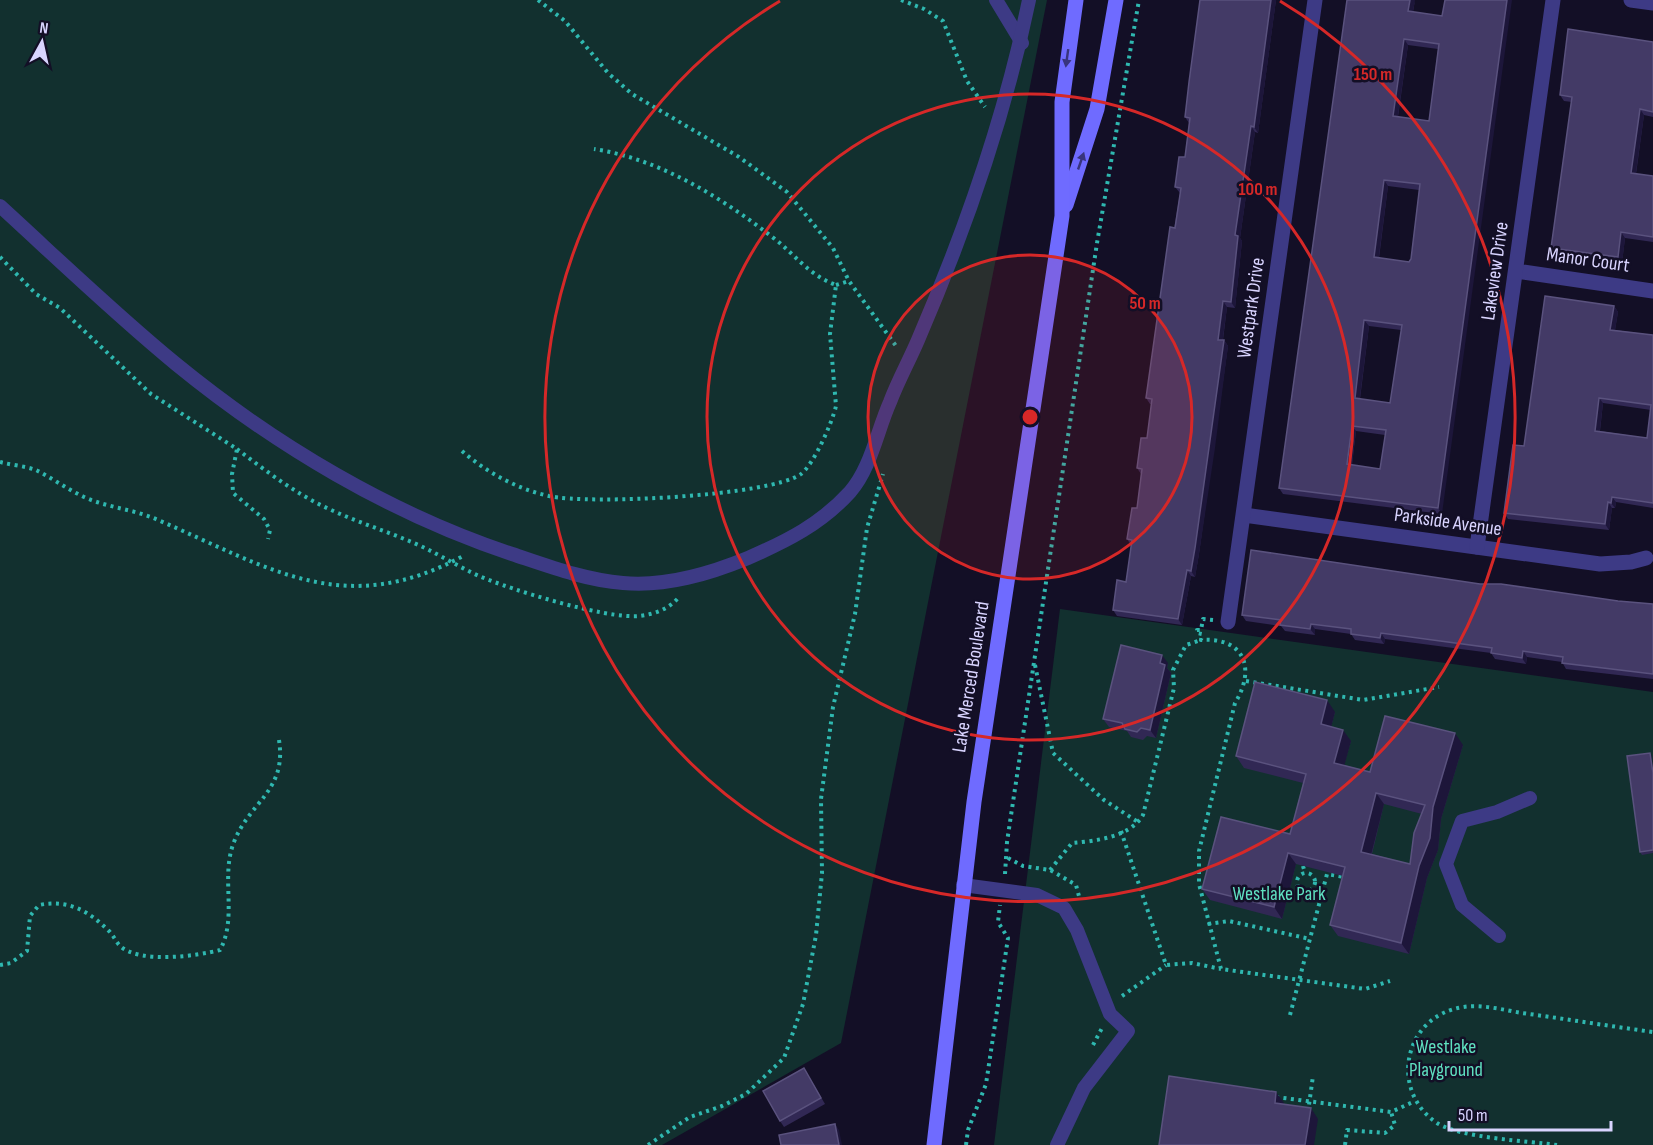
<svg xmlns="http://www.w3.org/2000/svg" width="1653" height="1145" font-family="'Sofia Sans Condensed',sans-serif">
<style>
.green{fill:#12302f}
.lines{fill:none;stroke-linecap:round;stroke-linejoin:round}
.path{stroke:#2fb8b0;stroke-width:4;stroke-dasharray:3 4.5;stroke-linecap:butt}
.lane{stroke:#3d3a85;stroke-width:14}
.street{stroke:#3d3a85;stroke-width:15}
.secondary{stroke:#6f6bff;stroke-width:15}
.wall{fill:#312854;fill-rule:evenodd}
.shaded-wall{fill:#1d163a}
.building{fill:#433a66;stroke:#5a527e;stroke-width:1.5;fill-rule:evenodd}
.oneway{fill:#38347d}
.ring{fill:none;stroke:#d62828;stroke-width:3}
.labels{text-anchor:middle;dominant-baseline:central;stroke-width:5;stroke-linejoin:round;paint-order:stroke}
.street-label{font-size:20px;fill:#d9d4ff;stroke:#130f26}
.park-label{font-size:20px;fill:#5fe0c0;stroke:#130f26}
.centre{fill:#d62828;stroke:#130f26;stroke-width:3}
.ring-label{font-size:18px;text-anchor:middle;font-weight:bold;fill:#d62828;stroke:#130f26;stroke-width:5;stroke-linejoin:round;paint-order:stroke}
</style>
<rect width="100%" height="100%" fill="#130f26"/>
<g class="green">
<polygon points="0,0 1047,0 841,1043 662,1145 0,1145"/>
<polygon points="1060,609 1653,692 1653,1145 994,1145"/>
</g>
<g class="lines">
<g class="path">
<polyline points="538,0 565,21 608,73 632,94 739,157 787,192 833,248 849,281 896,346"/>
<polyline points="901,0 924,9 943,21 967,81 985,107"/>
<polyline points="0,257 36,294 60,308 151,394 237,449 232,474 233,493 264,519 270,530 268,539"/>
<polyline points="836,285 849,281"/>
<path d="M237,449C266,471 296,494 329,509C357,522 386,531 414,543C437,553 457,566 479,576C512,590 605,619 639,616C655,614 669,609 679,597"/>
<path d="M462,451C486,472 517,489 549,496C589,505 771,496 801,474C814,464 832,423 836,406L830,334L836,285C808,275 794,253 771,236C719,196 659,159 594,149"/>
<path d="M0,462C11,465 25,466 36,470C52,478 67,489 84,497C108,508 134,509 158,520C270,568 344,621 465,555"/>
<path d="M1213,620L1203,619L1201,630H1197V633L1202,634L1201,640C1245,637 1256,669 1235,703L1199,851V884L1221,969L1365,989L1390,981"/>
<polyline points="1035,665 1053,753 1104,800 1138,822"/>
<polyline points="1246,681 1363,700 1439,687"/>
<polyline points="1121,831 1166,965 1192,963 1221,969"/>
<polyline points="1008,858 1023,866 1050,870 1076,885 1080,900"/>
<polyline points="1303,866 1305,873"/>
<path d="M1050,870L1072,843C1096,841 1130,837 1143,815L1174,688L1173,670L1186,645L1201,640"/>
<circle cx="1306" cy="882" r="9"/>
<polyline points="1005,874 1007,842 1097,243 1139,0"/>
<polyline points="1208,924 1229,921 1310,939"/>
<path d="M0,965L11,963L27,951L30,916L39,905C68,899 89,911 109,931C114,936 116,942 120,946C140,964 197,956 220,950C238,917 220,877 234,842C250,801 287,791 279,740"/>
<polyline points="1122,996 1166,965"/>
<polyline points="1290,1015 1327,874 1345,877"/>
<polyline points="1093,1045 1102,1028"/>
<polyline points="1276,1097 1391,1112 1415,1101"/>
<polyline points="1308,1112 1313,1076"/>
<polyline points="648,1145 690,1117 722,1106 746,1094 784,1058 803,1004 816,935 822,873 821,799 833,707 855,614 867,528 883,474"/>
<polyline points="966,1145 968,1130 986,1084 1008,938 998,922 1000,905"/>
<polyline points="1345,1145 1347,1130 1385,1133 1395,1125 1391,1112"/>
<path d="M1557,1145C1528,1141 1460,1138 1437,1123C1389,1091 1403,1016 1463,1007C1482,1004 1504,1010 1522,1013C1566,1019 1609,1026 1653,1032"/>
</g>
<g class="lane">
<polyline points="996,0 1022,43"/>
<path d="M0,206C58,259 115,314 176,364C275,445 391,514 512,554C548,566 585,580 623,583C666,587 709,574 748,558C787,541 821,524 850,492C871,468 877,431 890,402C898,381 909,361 918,340C965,231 1005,116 1029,0"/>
<polyline points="963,885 1037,895 1064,908 1077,930 1110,1014 1128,1031 1084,1088 1057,1145"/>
<polyline points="1499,936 1462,905 1446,864 1462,821 1497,812 1530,798"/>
</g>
<g class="street">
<polyline points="1631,0 1653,3"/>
<polyline points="1516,271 1653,291"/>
<polyline points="1244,515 1600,564 1631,562 1646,558"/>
<polyline points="1477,547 1553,0"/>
<polyline points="1228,622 1315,0"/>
</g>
<g class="secondary">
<polyline points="1066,205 1097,109 1116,0"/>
<polyline points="934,1145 974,802 1062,216 1062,102 1076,0"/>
</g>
</g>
<g class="wall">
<polygon points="1200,0 1276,0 1258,133 1255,132 1240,238 1242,241 1235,308 1227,307 1223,340 1224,340 1228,346 1199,554 1195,577 1191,576 1182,625 1117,616 1113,610 1126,582 1131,545 1127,539 1137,508 1141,474 1137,468 1147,438 1152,404 1150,404 1146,398 1180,193 1175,187 1185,157 1189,123 1185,117"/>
<path d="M1415,0L1413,12L1442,16V514L1283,494L1279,488ZM1408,45L1438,49L1429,121L1398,117ZM1388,186L1419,190L1411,259L1409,262L1379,258ZM1369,326L1401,330L1390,403L1360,399ZM1356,431L1385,435L1380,469L1352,465Z"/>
<polygon points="1653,42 1653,117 1644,115 1636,174 1653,176 1653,242 1625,238 1622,263 1555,254 1551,248 1572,102 1564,101 1560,95"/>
<path d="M1614,306L1618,312L1615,330L1653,335V508L1616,502L1615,508H1612L1609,530L1508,519L1504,513L1524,446ZM1603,403L1651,410L1647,438L1600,431Z"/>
<polygon points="1480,584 1618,601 1653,604 1653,679 1566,669 1562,662 1527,657 1526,664 1495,659 1491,653 1385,639 1384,644 1355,640 1351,634 1315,629 1315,635 1285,631 1281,626 1246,621 1242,615"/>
<polygon points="1168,663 1167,668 1171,673 1156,738 1147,736 1143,740 1131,737 1127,731 1109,727 1103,719"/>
<path d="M1335,712L1331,727L1351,741L1344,765L1370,772L1463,745L1441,819L1438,850L1427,878L1409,954L1338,936L1330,925L1343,876L1296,864L1282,919L1210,900L1202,889L1290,834L1303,783L1244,768L1236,756ZM1384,804L1422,814L1410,864L1372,854Z"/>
<polygon points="1652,756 1653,853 1642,855 1640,852"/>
<polygon points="804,1068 825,1104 784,1127 780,1121"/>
</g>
<g class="shaded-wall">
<polygon points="1271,0 1276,0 1258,133 1254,127"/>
<polygon points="1410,0 1415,0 1412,17 1408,11"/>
<polygon points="1507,0 1512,0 1442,514 1438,508"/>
<polygon points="1404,39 1408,45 1397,122 1393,116"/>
<polygon points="1640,109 1644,115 1635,179 1631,173"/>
<polygon points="1251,126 1255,132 1240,238 1242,241 1235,308 1231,302 1235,235"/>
<polygon points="1384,180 1388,186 1378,263 1374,257"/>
<polygon points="1621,232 1625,238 1622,263 1618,257"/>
<polygon points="1223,301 1227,307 1222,345 1218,340"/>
<polygon points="1614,306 1618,312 1614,336 1610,330"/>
<polygon points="1364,320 1369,326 1359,404 1355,398"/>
<polygon points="1224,340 1228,346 1215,448 1199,554 1195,577 1191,571"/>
<polygon points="1599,398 1603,403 1599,437 1595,431"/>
<polygon points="1352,426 1356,431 1351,470 1347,464"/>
<polygon points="1612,497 1616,502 1615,508 1611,503"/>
<polygon points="1608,502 1612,508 1609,530 1605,524"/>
<polygon points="1187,570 1191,576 1182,625 1178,619"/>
<polygon points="1311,624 1315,629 1315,635 1310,629"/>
<polygon points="1381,633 1385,639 1384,644 1380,638"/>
<polygon points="1523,651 1527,657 1526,664 1522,658"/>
<polygon points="1162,655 1168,663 1167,668 1171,673 1156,738 1150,730"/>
<polygon points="1327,700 1335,712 1329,735 1321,724"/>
<polygon points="1343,730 1351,741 1342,774 1334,763"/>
<polygon points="1455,733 1463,745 1441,819 1438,850 1427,878 1409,954 1401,943 1433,807"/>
<polygon points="1650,753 1652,756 1653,773"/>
<polygon points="1376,793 1384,804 1369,863 1361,852"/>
<polygon points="1288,853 1296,864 1282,919 1274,907"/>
<polygon points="1276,1092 1284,1103 1283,1114 1275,1103"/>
<polygon points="1311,1108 1318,1119 1314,1145 1305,1145"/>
<polygon points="835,1124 839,1130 842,1145 839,1145"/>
</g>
<g class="building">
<polygon points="1200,0 1271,0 1254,127 1251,126 1235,235 1238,236 1231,302 1223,301 1218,340 1224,340 1195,548 1191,571 1187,570 1178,619 1113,610 1117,580 1126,582 1132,540 1127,539 1132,508 1137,508 1142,469 1137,468 1141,438 1147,438 1152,399 1146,398 1170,227 1175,228 1181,188 1175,187 1179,157 1185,157 1190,118 1185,117 1189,82"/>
<path d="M1347,0H1410L1408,11L1442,16L1445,0H1507L1438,508L1279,488ZM1404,39L1439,44L1429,121L1393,116ZM1384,180L1420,184L1411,259L1409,262L1374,257ZM1364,320L1402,325L1390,403L1355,398ZM1352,426L1386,430L1380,469L1347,464Z"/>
<polygon points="1568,29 1653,42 1653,112 1640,109 1631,173 1653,176 1653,237 1621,232 1618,257 1551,248 1572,97 1560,95"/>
<path d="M1545,296L1614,306L1610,330L1653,335V503L1612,497L1611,503L1608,502L1605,524L1504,513L1513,445L1524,446ZM1599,398L1651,405L1647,438L1595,431Z"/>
<polygon points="1251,550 1480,584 1501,584 1618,601 1653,604 1653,674 1562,663 1563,657 1523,651 1522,658 1491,653 1492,648 1381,633 1380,638 1351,634 1351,629 1311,624 1310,629 1280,625 1281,620 1242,615"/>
<polygon points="1121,645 1162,655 1160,663 1165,665 1150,730 1141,728 1137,732 1125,729 1122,723 1103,719"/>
<path d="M1255,682L1327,700L1321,724L1343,730L1334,763L1370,772L1385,716L1455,733L1433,807L1430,838L1419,866L1401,943L1330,925L1345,867L1288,853L1274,907L1202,889L1221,817L1290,834L1306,774L1236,756ZM1376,793L1425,805L1414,833L1410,864L1361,852Z"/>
<polygon points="1650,753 1653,773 1653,850 1640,852 1627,756"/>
<polygon points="804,1068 821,1098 780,1121 763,1091"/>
<polygon points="1169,1076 1276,1092 1275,1103 1311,1108 1305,1145 1159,1145"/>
<polygon points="835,1124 839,1145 781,1145 779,1135"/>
</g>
<defs><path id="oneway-solid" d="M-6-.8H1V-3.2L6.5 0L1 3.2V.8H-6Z" transform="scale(1.5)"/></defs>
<g class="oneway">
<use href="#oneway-solid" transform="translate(1067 58) rotate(98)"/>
<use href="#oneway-solid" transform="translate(1081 161) rotate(-71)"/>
</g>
<circle cx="1030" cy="417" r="162" fill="#d62828" fill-opacity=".12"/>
<g class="ring">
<circle cx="1030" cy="417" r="162"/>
<circle cx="1030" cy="417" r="323"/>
<path d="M1280 1A485 485 0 1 1 780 1"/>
</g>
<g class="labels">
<g class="street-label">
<text transform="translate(1588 260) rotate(8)">Manor Court</text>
<text transform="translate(1495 271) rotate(-82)">Lakeview Drive</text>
<text transform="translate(1251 308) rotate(-82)">Westpark Drive</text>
<text transform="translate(1448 522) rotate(8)">Parkside Avenue</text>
<text transform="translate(971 677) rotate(-81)">Lake Merced Boulevard</text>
</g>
<g class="park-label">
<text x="1279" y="894">Westlake Park</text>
<text x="1446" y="1047">Westlake<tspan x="1446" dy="23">Playground</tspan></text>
</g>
</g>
<circle cx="1030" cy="417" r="9" class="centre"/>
<g class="ring-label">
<text x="1373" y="80">150 m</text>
<text x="1258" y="195">100 m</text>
<text x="1145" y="309">50 m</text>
</g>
<g transform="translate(42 42) rotate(8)" stroke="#130f26" stroke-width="4.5" paint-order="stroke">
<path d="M0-4.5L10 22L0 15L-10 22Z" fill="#d9d4ff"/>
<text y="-9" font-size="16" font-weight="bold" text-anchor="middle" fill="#d9d4ff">N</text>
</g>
<path d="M1449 1121v9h162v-9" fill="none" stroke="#d9d4ff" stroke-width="3"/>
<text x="1458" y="1121" font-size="18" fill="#d9d4ff" stroke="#130f26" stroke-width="4.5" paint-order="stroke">50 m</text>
</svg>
